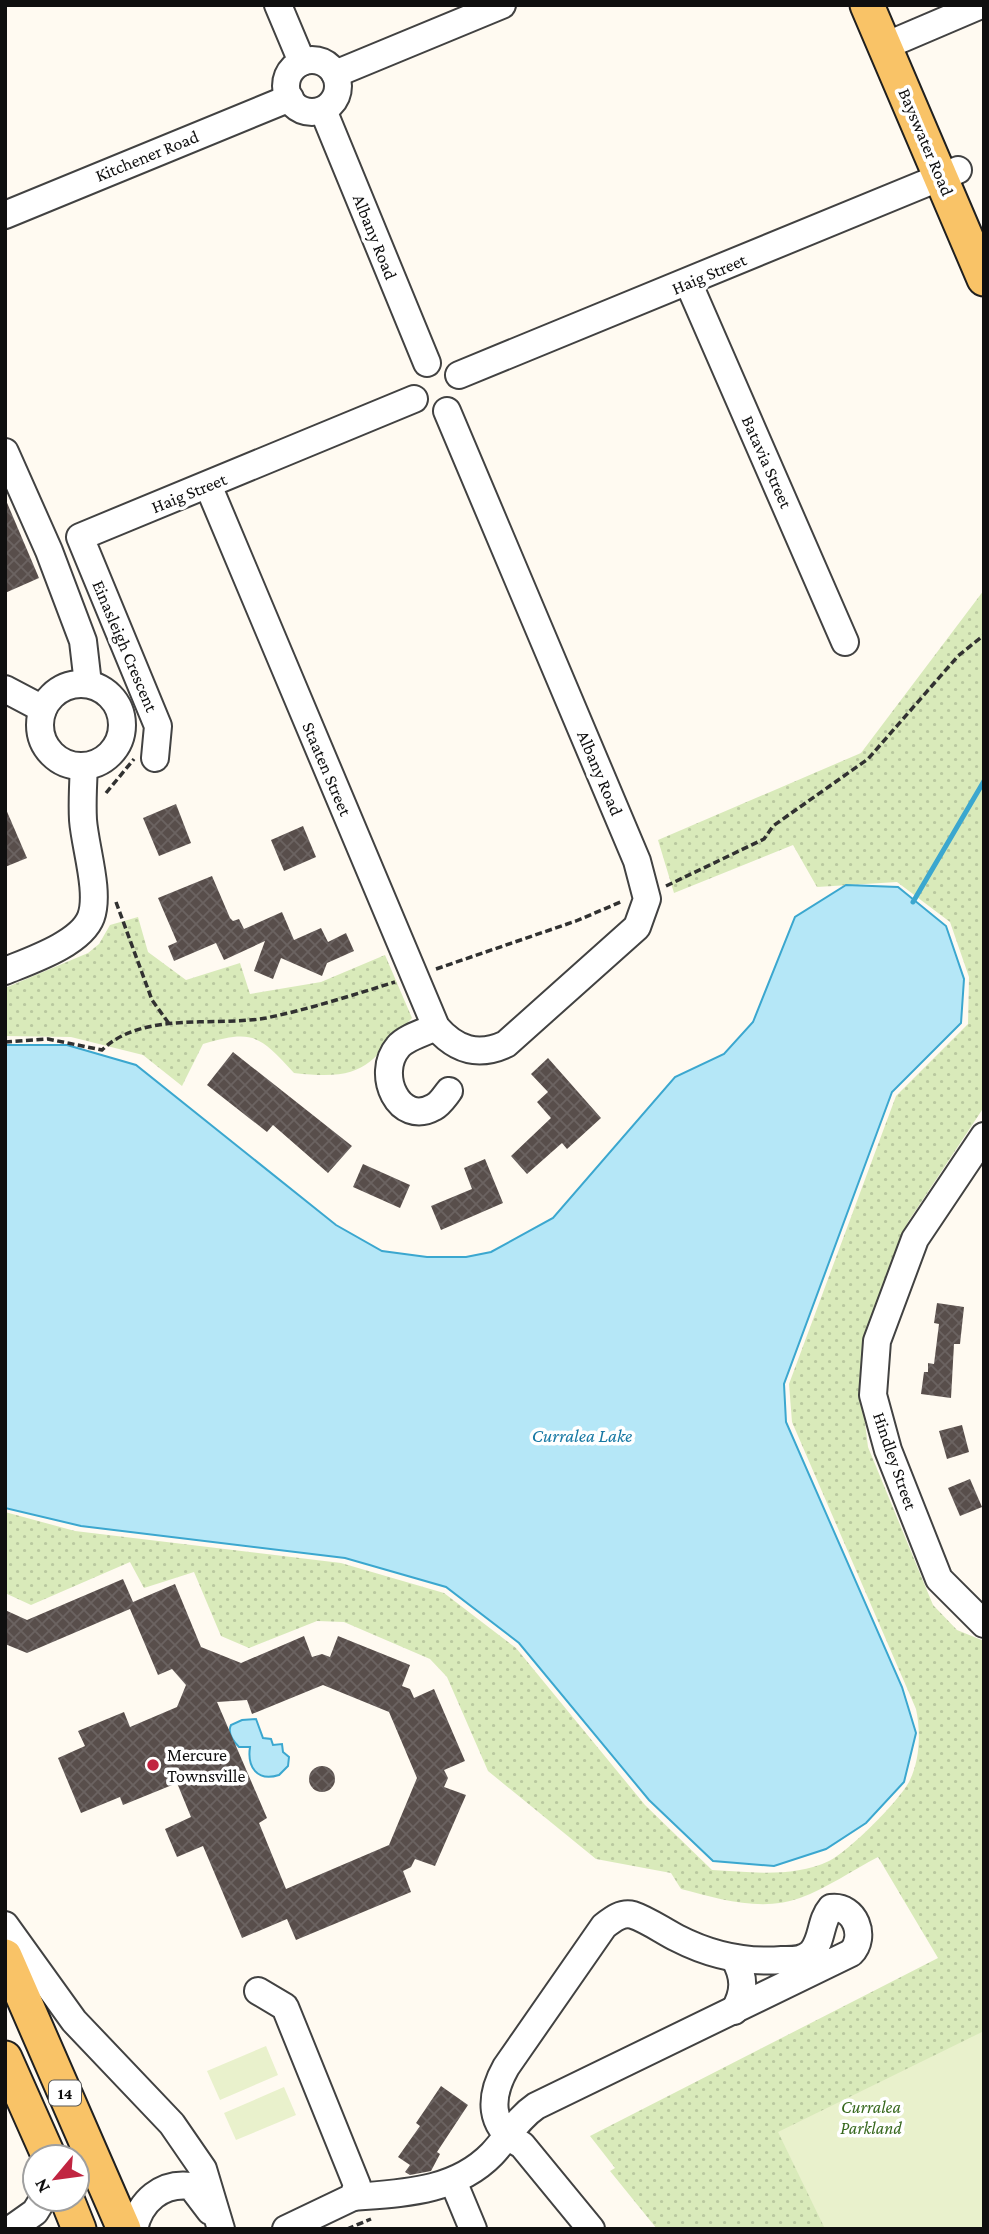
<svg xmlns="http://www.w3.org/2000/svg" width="989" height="2234" font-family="'Crimson Pro',serif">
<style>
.park{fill:url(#park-dots)}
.pitch{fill:#e9f1cc}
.water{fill:#b5e7f7;stroke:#3ba7cf;stroke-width:2}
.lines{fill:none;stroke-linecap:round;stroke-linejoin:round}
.stream{stroke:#3ba7cf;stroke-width:5}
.building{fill:url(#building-cross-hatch);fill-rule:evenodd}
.minor-casing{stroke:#424242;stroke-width:30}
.major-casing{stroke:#202020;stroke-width:37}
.path{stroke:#313131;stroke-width:3.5;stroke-dasharray:7 3.5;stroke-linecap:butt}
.minor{stroke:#fff;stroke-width:26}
.major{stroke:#f9c367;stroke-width:33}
.poi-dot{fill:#c12541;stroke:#fff;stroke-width:2.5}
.labels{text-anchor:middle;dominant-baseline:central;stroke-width:7;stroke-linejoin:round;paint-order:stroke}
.shield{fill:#fff;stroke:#575757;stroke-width:2}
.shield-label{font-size:16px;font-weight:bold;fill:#0f0f0f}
.street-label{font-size:18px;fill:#0f0f0f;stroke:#fff}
.poi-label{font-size:18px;fill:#0f0f0f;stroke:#fff;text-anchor:start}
.park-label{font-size:18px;font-style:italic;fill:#37681e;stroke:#fff}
.water-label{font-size:19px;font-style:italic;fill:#1678a3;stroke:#fff}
</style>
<defs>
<pattern id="park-dots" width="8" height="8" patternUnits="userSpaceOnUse" patternTransform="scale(1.75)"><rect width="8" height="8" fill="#d9eaba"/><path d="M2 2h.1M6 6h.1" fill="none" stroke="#b9c89f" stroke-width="1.8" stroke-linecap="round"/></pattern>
<pattern id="building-cross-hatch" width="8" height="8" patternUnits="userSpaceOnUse" patternTransform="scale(1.75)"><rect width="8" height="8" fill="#584e4b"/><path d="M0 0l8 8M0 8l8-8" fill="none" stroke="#6b6361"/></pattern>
</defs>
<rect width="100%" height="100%" fill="#fffaf1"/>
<g class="park">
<path d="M984,590V1107L908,1222L863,1350V1406L868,1447L933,1605L957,1630L984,1641V2229H657L610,2171L615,2168L590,2136L938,1958L878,1857C853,1870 827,1888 800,1898C762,1912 719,1899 681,1889L671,1873L596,1859L488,1771L447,1677L430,1659L344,1622L317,1621L249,1648L221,1636L194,1572L144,1588L130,1562L31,1605L5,1593V1512L75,1531L341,1563L444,1593L516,1648L645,1805L712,1870C750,1872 793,1878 829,1861C849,1851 898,1802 909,1782C920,1761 921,1732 916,1709L792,1422L789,1384L896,1096L968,1024L969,977L950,922L897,882L817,887L793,845L674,893L658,840L861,753Z"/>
<path d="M138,917L148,952L186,980L240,963L250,994L321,982L385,955L412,1018C367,1066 365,1081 294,1073C260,1036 254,1029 203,1044L182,1086L143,1055L71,1037L5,1036V988L88,953L99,944L110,925Z"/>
</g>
<g class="pitch">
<polygon points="984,2031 984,2229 825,2229 778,2132"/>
<polygon points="266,2046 278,2075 220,2100 207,2071"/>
<polygon points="284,2087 296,2115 236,2140 224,2113"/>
</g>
<g class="water">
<polygon points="846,885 898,887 946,926 964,979 961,1023 892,1092 784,1384 786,1422 902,1687 916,1733 904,1782 866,1823 826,1849 774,1866 713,1861 649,1800 519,1643 446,1587 345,1558 81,1526 5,1508 5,1045 67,1045 136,1065 336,1225 382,1251 427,1257 466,1257 491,1252 553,1218 675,1077 724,1054 753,1022 795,917"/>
<path d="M256,1719L263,1738L271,1739L273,1745L282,1744L283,1752L289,1757L288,1766L279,1775C257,1782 247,1767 250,1747H239C233,1741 227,1733 231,1725L242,1720Z"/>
</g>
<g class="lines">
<polyline class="stream" points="913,902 984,781"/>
</g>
<g class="building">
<polygon points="5,498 39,578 5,593"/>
<polygon points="176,804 191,843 159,856 143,818"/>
<polygon points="5,807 27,858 5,867"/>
<polygon points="303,826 316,857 284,871 271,840"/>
<polygon points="212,876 230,918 233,921 239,919 244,929 282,912 294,940 321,928 328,942 346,933 354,951 327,963 322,976 281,958 273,979 254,971 265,941 224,960 216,943 174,961 168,946 177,942 158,898"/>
<polygon points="233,1052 352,1146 328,1173 273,1125 267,1132 207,1085"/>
<polygon points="548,1058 601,1118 567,1149 562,1143 527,1174 511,1156 551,1118 537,1102 548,1092 531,1074"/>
<polygon points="485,1159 503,1203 441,1230 431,1206 472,1189 464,1168"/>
<polygon points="363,1164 410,1185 400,1208 353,1187"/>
<polygon points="937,1303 964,1307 960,1344 954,1344 951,1398 921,1394 924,1372 928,1372 928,1363 934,1364 939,1324 934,1323"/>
<polygon points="962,1425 969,1452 947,1459 939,1431"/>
<polygon points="970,1479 982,1507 960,1516 948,1488"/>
<path d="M123,1579L133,1602L175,1584L201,1647L241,1663L304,1636L312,1657L322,1654L330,1657L338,1636L410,1665L402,1686L410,1689L414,1698L434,1689L465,1761L444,1770L448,1778L444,1787L466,1795L435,1866L415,1859L411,1867L403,1871L411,1892L296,1940L287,1919L242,1938L203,1846L177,1857L165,1829L191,1817L177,1783L123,1805L120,1797L81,1813L58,1758L85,1746L78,1731L124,1712L130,1727L177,1707L186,1685L172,1669L158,1675L130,1609L27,1653L5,1644V1610L27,1620ZM323,1685L389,1712L417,1778L389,1845L286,1889L259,1823L267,1818L217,1702L247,1700L252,1714Z"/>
<circle cx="322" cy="1779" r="13"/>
<polygon points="441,2086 468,2105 437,2152 440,2154 431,2171 410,2175 405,2172 410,2165 398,2157 420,2126 416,2123"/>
</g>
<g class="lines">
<g class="minor-casing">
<g id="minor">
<polyline points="278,5 302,62"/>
<polyline points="885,46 981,5"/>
<circle cx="312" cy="86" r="26"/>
<polyline points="335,74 502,5"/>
<polyline points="323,110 427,363"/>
<polyline points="5,215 290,98"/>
<polyline points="688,282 845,642"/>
<polyline points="459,375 958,170"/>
<polyline points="5,452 49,551 83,641 88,684"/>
<path d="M208,485L436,1027C456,1050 478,1057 506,1044L637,927L647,899L637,861L447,411"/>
<circle cx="81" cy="725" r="41"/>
<polyline points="5,689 43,709"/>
<polyline points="155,758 158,726 80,537 414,399"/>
<path d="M5,971C29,961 81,944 91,917C100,892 85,847 83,820C82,803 83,784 84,766"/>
<path d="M436,1027C425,1032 405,1038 398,1047C375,1074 399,1127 434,1107C440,1104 445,1096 449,1091"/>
<polyline points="984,1136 915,1239 877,1341 873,1395 888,1450 939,1579 984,1624"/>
<polyline points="5,1925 74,2021 172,2124 203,2169 221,2229"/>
<polyline points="258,1991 285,2007 357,2185 353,2197 286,2229"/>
<path d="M734,2011C745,1992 745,1977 734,1958"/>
<polyline points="453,2181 473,2229"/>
<path d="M353,2197C403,2193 455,2192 492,2154C508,2137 517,2119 536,2106L851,1953C867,1937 855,1905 831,1908C820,1921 823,1939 812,1952C804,1961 792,1960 782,1960C744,1963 710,1955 677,1938C663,1931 648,1920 633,1915C622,1912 613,1919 604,1926L506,2067C489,2097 488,2127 522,2145L591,2229"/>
<polyline points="11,2229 35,2212 43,2199"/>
<path d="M134,2229C140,2201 162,2182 191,2186L210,2211"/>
</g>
</g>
<g class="major-casing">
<g id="major">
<polyline points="867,5 984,279"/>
<polyline points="5,1956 124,2229"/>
<polyline points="5,2058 49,2157"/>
<polyline points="67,2199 79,2229"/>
</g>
</g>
<g class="path">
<polyline points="106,793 134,759"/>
<polyline points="666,886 764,839 773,826 868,759 958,656 984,635"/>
<polyline points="116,902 152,1000 170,1025"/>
<polyline points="436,969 576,921 623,901"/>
<path d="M5,1042L48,1039L102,1050C142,1011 214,1027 266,1018C310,1009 353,995 395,982"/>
<polyline points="347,2229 371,2219"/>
</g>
<use href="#minor" class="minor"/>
<use href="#major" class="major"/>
</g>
<circle class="poi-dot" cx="153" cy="1765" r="7"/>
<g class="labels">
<rect class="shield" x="49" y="2080.5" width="32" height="25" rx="5"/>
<g class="shield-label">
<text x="65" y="2093">14</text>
</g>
<g class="street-label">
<text transform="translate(926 142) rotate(67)">Bayswater Road</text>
<text transform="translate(147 156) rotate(-22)">Kitchener Road</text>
<text transform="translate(375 237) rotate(68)">Albany Road</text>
<text transform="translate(709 274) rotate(-23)">Haig Street</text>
<text transform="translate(767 462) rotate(66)">Batavia Street</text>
<text transform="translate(189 493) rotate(-22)">Haig Street</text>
<text transform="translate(125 646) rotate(67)">Einasleigh Crescent</text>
<text transform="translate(327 769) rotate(67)">Staaten Street</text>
<text transform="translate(600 773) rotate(67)">Albany Road</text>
<text transform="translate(895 1461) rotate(71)">Hindley Street</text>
</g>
<g class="poi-label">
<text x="167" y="1755">Mercure<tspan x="167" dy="21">Townsville</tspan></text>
</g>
<g class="park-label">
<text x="871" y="2107">Curralea<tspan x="871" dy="21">Parkland</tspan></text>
</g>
<g class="water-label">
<text x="582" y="1435">Curralea Lake</text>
</g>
</g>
<rect width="989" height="2234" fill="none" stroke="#0f0f0f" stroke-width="14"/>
<g transform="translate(56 2178) rotate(241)"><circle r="33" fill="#ffffff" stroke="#9f9f9f" stroke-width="2"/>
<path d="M0-5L12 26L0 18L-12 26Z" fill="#c12541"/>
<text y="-10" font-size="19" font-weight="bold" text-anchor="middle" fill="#0f0f0f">N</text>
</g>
</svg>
